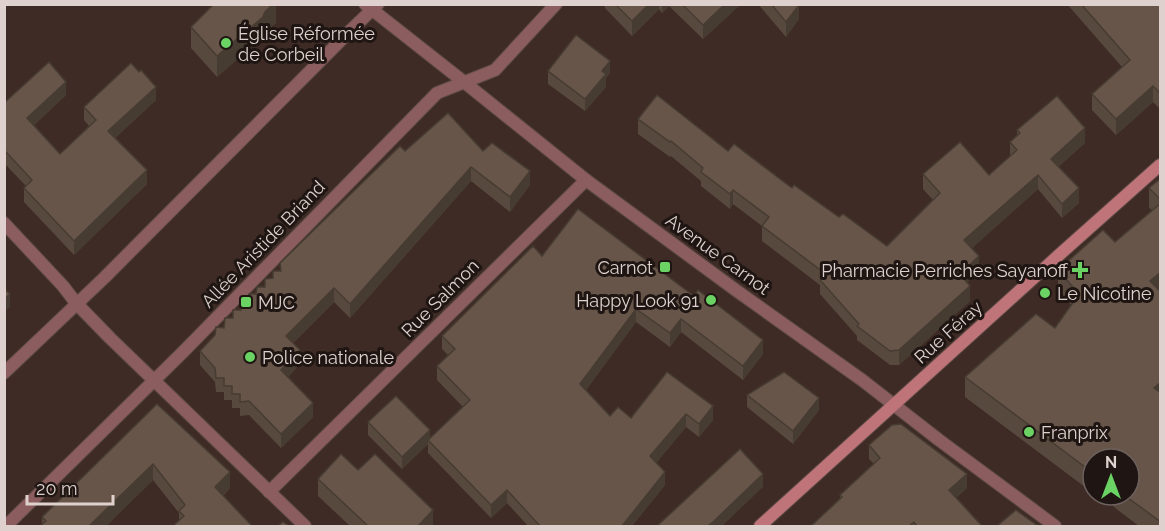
<svg xmlns="http://www.w3.org/2000/svg" width="1165" height="531" font-family="Raleway,sans-serif">
<style>
.lines{fill:none;stroke-linecap:round;stroke-linejoin:round}
.minor-casing{stroke:#5b4943;stroke-width:14}
.tertiary-casing{stroke:#5b4943;stroke-width:14}
.secondary-casing{stroke:#5b4943;stroke-width:14}
.minor{stroke:#8c5d5f;stroke-width:12}
.tertiary{stroke:#8c5d5f;stroke-width:12}
.secondary{stroke:#bf7479;stroke-width:12}
.wall{fill:#58493e}
.shaded-wall{fill:#473c32}
.building{fill:#665548;stroke:#473c32;stroke-width:1.5}
.poi-dot{fill:#6ad364;stroke:#1f1613;stroke-width:2}
.labels{text-anchor:middle;dominant-baseline:central;stroke-width:6;stroke-linejoin:round;paint-order:stroke}
.poi-label{font-size:18px;fill:#dfd2ce;stroke:#1f1613;text-anchor:start}
.street-label{font-size:18px;fill:#dfd2ce;stroke:#1f1613}
</style>
<rect width="100%" height="100%" fill="#3e2b25"/>
<g class="lines">
<g class="minor-casing">
<g id="minor">
<polyline points="4,223 63,286 76,303 110,338 305,526"/>
<polyline points="4,373 104,278 351,30 378,4"/>
<polyline points="269,492 586,180"/>
<polyline points="6,526 183,352 437,93 495,70 556,4"/>
</g>
</g>
<g class="tertiary-casing">
<polyline id="tertiary" points="365,4 464,82 586,180 737,291 862,380 939,440 1055,526"/>
</g>
<g class="secondary-casing">
<polyline id="secondary" points="760,526 1059,255 1160,165"/>
</g>
<use href="#minor" class="minor"/>
<use href="#tertiary" class="tertiary"/>
<use href="#secondary" class="secondary"/>
</g>
<g class="wall">
<polygon points="276,4 276,23 265,32 263,37 217,77 191,48 191,27"/>
<polygon points="605,4 741,4 703,39 669,6 662,13 659,9 632,36 605,8"/>
<polygon points="758,4 799,4 799,19 786,37"/>
<polygon points="1067,4 1161,4 1161,110 1153,102 1116,135 1092,110 1092,94 1122,67"/>
<polygon points="548,71 610,73 606,78 606,87 585,111 548,84"/>
<polygon points="66,95 34,125 60,154 89,126 84,120 84,107 156,100 115,138 147,184 74,255 24,202 24,188 26,186 4,163 4,103"/>
<polygon points="638,119 728,151 792,188 887,246 933,200 923,189 923,174 989,175 1010,156 1010,142 1017,135 1017,130 1085,143 1058,167 1079,203 1062,218 1038,189 972,248 979,271 967,282 970,301 899,365 890,365 857,340 857,336 820,294 820,285 762,241 762,226 733,204 730,209 701,186 701,181 671,156 670,157 638,134"/>
<polygon points="405,151 483,151 530,185 510,212 471,181 350,318 334,302 293,343 300,364 288,377 313,417 281,448 249,415 240,416 240,408 232,408 232,400 224,400 224,392 216,392 215,382 200,365 200,351 224,328 273,278"/>
<polygon points="1161,178 1161,526 1139,526 1119,511 1100,495 1129,495 1093,459 1093,489 1087,484 1085,487 965,397 965,377 1055,328 1071,305 1058,290 1058,270 1115,242 1152,210 1149,208 1149,188"/>
<polygon points="542,256 763,354 743,380 681,332 670,347 636,322 586,390 610,416 631,418 667,372 713,420 699,437 686,427 656,463 665,485 632,526 528,526 507,503 491,518 428,453 428,444 402,469 368,435 368,422 430,438 463,407 437,380 437,366 448,355 442,349 442,336"/>
<polygon points="747,395 819,410 793,444 747,407"/>
<polygon points="157,404 230,488 223,496 179,521 179,513 153,480 106,526 40,526 42,525 42,517"/>
<polygon points="869,445 967,488 956,498 982,526 811,526 840,499 840,495 874,464 869,459"/>
<polygon points="358,470 433,526 350,526 318,496 318,479"/>
</g>
<g class="shaded-wall">
<polygon points="273,4 276,4 276,23 265,32 263,37 217,77 217,56"/>
<polygon points="649,4 659,4 659,9 632,36 632,21"/>
<polygon points="662,4 669,4 669,6 662,13"/>
<polygon points="725,4 741,4 703,39 703,25"/>
<polygon points="799,5 799,19 786,37 786,22"/>
<polygon points="610,61 610,73 606,78 606,87 585,111 585,99"/>
<polygon points="66,82 66,95 27,131 27,118"/>
<polygon points="1153,86 1153,102 1116,135 1116,119"/>
<polygon points="156,87 156,100 108,144 108,131"/>
<polygon points="1085,128 1085,143 1051,173 1051,159"/>
<polygon points="471,167 471,181 350,318 350,304"/>
<polygon points="147,170 147,184 74,255 74,241"/>
<polygon points="530,171 530,185 510,212 510,197"/>
<polygon points="1038,175 1038,189 964,255 964,240"/>
<polygon points="1079,188 1079,203 1062,218 1062,204"/>
<polygon points="733,190 733,204 730,209 730,194"/>
<polygon points="979,256 979,271 960,288 960,274"/>
<polygon points="1161,272 1161,291 1150,301 1150,281"/>
<polygon points="970,286 970,301 899,365 899,350"/>
<polygon points="334,288 334,302 286,350 286,336"/>
<polygon points="10,294 10,307 4,312 4,299"/>
<polygon points="636,309 636,322 580,398 580,384"/>
<polygon points="681,319 681,332 670,347 670,333"/>
<polygon points="763,340 763,354 743,380 743,366"/>
<polygon points="300,350 300,364 281,384 281,370"/>
<polygon points="1161,382 1161,402 1154,388"/>
<polygon points="819,398 819,410 793,444 793,431"/>
<polygon points="313,403 313,417 281,448 281,434"/>
<polygon points="713,406 713,420 699,437 699,424"/>
<polygon points="686,414 686,427 650,470 650,456"/>
<polygon points="430,430 430,441 428,440 428,444 402,469 402,457"/>
<polygon points="153,464 153,480 106,526 89,526"/>
<polygon points="1087,464 1087,484 1085,487 1085,467"/>
<polygon points="230,472 230,488 215,503 215,487"/>
<polygon points="665,472 665,485 632,526 622,526"/>
<polygon points="763,474 763,487 722,526 708,526"/>
<polygon points="967,474 967,488 949,504 949,490"/>
<polygon points="507,490 507,503 491,518 491,505"/>
<polygon points="433,510 433,526 418,526"/>
</g>
<g class="building">
<polygon points="214,4 273,4 265,12 263,17 217,56 191,27"/>
<polygon points="615,4 649,4 632,21"/>
<polygon points="682,4 725,4 703,25"/>
<polygon points="771,4 799,4 799,5 786,22"/>
<polygon points="1081,4 1161,4 1161,94 1153,86 1116,119 1092,94 1130,60"/>
<polygon points="576,35 610,61 602,71 606,74 585,99 548,71"/>
<polygon points="49,62 66,82 27,118 60,154 96,120 84,107 131,63 139,72 141,70 156,87 108,131 147,170 74,241 24,188 32,180 4,150 4,103"/>
<polygon points="657,95 728,151 734,144 792,188 794,185 839,217 843,214 887,246 940,193 923,174 960,142 989,175 1017,150 1010,142 1020,133 1017,130 1057,96 1085,128 1051,159 1079,188 1062,204 1038,175 964,240 979,256 960,274 970,286 899,350 890,351 857,326 859,324 820,280 827,275 762,226 769,217 733,190 730,194 701,172 703,168 671,141 670,142 638,119"/>
<polygon points="448,113 483,151 492,143 530,171 510,197 471,167 350,304 334,288 286,336 300,350 281,370 313,403 281,434 249,401 240,402 240,394 232,394 232,386 224,386 224,378 216,378 215,368 200,351 215,335 216,327 224,328 225,318 233,318 233,310 241,310 241,303 249,303 249,294 256,294 257,287 265,287 265,279 273,278 273,271 281,271 280,263 400,146 405,151"/>
<polygon points="1161,178 1161,200 1149,188"/>
<polygon points="1161,203 1161,272 1150,281 1161,292 1161,382 1154,388 1161,393 1161,522 1124,495 1129,495 1129,459 1093,459 1093,469 1087,464 1085,467 965,377 1036,314 1055,328 1079,294 1058,270 1103,230 1115,242"/>
<polygon points="578,209 694,296 698,290 763,340 743,366 681,319 670,333 636,309 580,384 610,416 618,407 631,418 667,372 713,406 699,424 686,414 650,456 665,472 622,526 540,526 507,490 491,505 428,440 470,400 437,366 455,349 442,336 533,246 542,256"/>
<polygon points="4,289 10,294 4,299"/>
<polygon points="784,372 819,398 793,431 747,395"/>
<polygon points="396,396 430,430 402,457 368,422"/>
<polygon points="157,404 230,472 215,487 252,526 173,526 184,516 179,511 185,505 153,464 89,526 40,526 46,521 42,517"/>
<polygon points="901,424 967,474 949,490 982,526 917,526 914,522 909,526 811,526 842,497 840,495 880,458 869,445 892,425"/>
<polygon points="740,449 763,474 714,521 708,526 657,526"/>
<polygon points="341,454 358,470 375,454 433,510 418,526 368,526 318,479"/>
<polygon points="1016,510 1038,526 997,526"/>
<polygon points="283,522 289,526 278,526"/>
</g>
<g class="poi-dot">
<circle cx="226" cy="43" r="6"/>
<rect x="659" y="261" width="12" height="12" rx="3"/>
<path d="M1077 261h6v6h6v6h-6v6h-6v-6h-6v-6h6z"/>
<circle cx="1045" cy="293" r="6"/>
<circle cx="711" cy="300" r="6"/>
<rect x="240" y="296" width="12" height="12" rx="3"/>
<circle cx="250" cy="357" r="6"/>
<circle cx="1029" cy="432" r="6"/>
</g>
<g class="labels">
<g class="poi-label">
<text x="238" y="33">Église Réformée<tspan x="238" dy="21">de Corbeil</tspan></text>
<text x="653" y="267" text-anchor="end">Carnot</text>
<text x="1068" y="270" text-anchor="end">Pharmacie Perriches Sayanoff</text>
<text x="1057" y="293">Le Nicotine</text>
<text x="699" y="300" text-anchor="end">Happy Look 91</text>
<text x="258" y="302">MJC</text>
<text x="262" y="357">Police nationale</text>
<text x="1041" y="432">Franprix</text>
</g>
<g class="street-label">
<text transform="translate(263 244) rotate(-46)">Allée Aristide Briand</text>
<text transform="translate(718 254) rotate(36)">Avenue Carnot</text>
<text transform="translate(440 298) rotate(-45)">Rue Salmon</text>
<text transform="translate(948 332) rotate(-42)">Rue Féray</text>
</g>
</g>
<rect width="1165" height="531" fill="none" stroke="#dfd2ce" stroke-width="12"/>
<g transform="translate(1111 477)"><circle r="28" fill="#1f1613" stroke="#6c615e" stroke-width="1.5"/>
<path d="M0-4.5L10 22L0 15L-10 22Z" fill="#6ad364"/>
<text y="-9" font-size="16" font-weight="bold" text-anchor="middle" fill="#dfd2ce">N</text>
</g>
<path d="M27 495v9h86v-9" fill="none" stroke="#dfd2ce" stroke-width="3"/>
<text x="36" y="495" font-size="18" fill="#dfd2ce" stroke="#1f1613" stroke-width="4.5" paint-order="stroke">20 m</text>
</svg>
